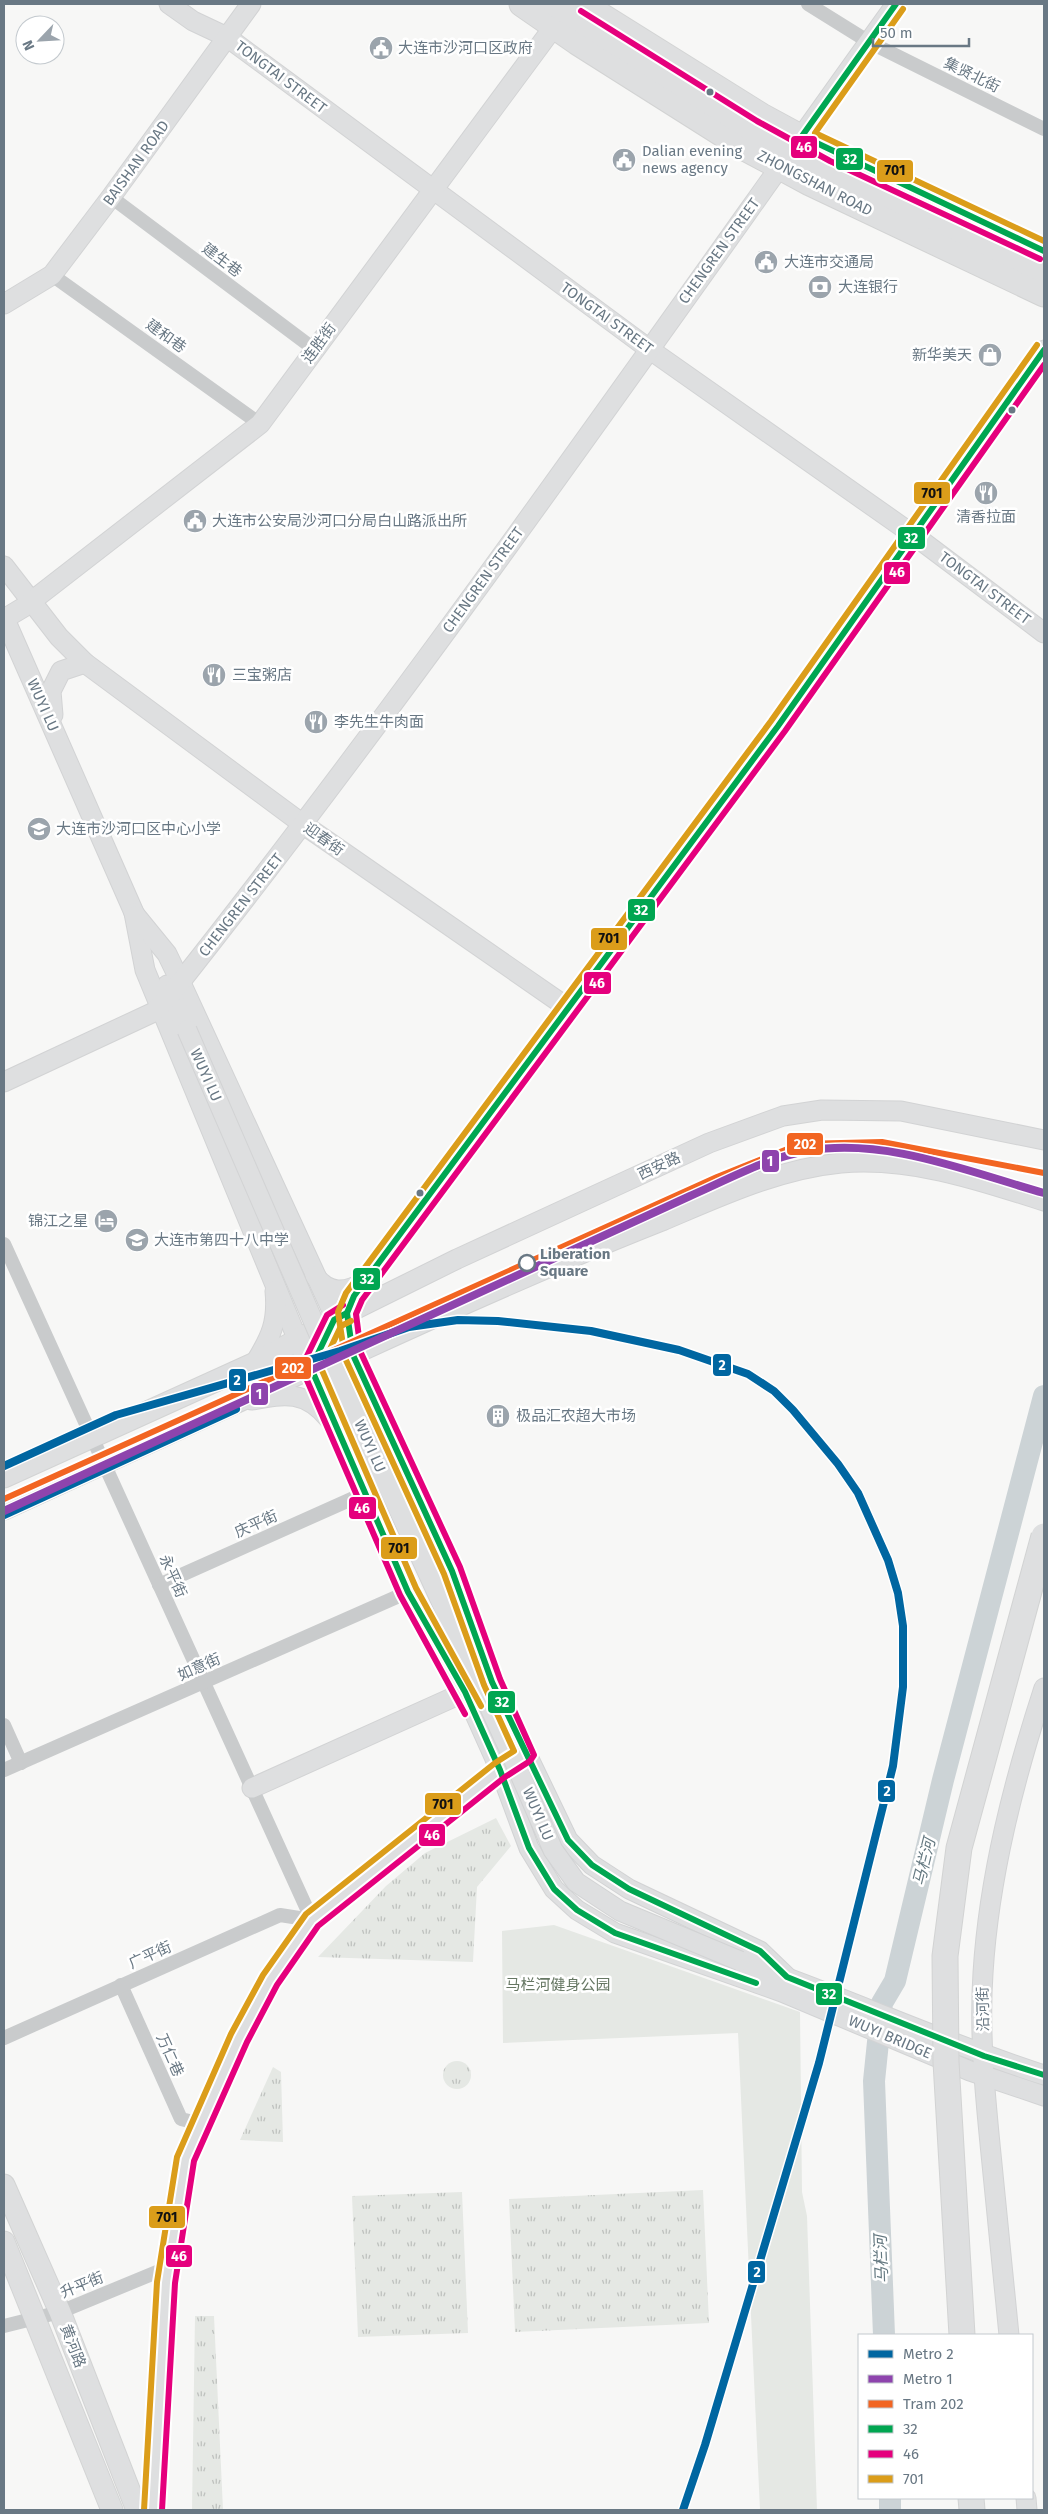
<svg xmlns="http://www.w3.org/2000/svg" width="1048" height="2514" font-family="'Fira Sans','Noto Sans SC',sans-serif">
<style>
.grass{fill:url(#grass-tufts)}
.park{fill:#e5e8e4}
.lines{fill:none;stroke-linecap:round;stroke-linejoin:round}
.river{stroke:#ccd3d6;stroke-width:22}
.secondary-casing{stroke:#d2d3d4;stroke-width:21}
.primary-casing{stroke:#d3d4d4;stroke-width:23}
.highway-casing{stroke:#d2d3d3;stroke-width:27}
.street{stroke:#c9cbcc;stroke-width:14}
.secondary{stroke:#dedfe0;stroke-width:19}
.primary{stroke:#dedfe0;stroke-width:21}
.highway{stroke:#dedfe0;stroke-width:25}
.secondary-bridge-casing{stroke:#d2d3d4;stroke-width:21;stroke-linecap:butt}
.highway-bridge-casing{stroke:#d2d3d3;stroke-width:27;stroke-linecap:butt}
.secondary-bridge{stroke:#dedfe0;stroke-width:19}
.highway-bridge{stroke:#dedfe0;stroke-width:25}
.bus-1-casing{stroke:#fff;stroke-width:10}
.bus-2-casing{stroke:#fff;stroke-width:10}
.bus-3-casing{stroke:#fff;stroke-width:10}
.bus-1{stroke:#00a651;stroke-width:6}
.bus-2{stroke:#e5007d;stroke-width:6}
.bus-3{stroke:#db9d1a;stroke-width:6}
.tram-1-casing{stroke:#fff;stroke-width:10}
.tram-1{stroke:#f26522;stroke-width:6}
.metro-1-casing{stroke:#fff;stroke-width:11}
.metro-2-casing{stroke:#fff;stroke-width:11}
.metro-1{stroke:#0066a1;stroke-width:8}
.metro-2{stroke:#8e44ad;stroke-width:8}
.bus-dot{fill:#697884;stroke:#fff;stroke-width:2}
.stop-dot{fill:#fff;stroke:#697884;stroke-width:2.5}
.labels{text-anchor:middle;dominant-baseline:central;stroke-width:5;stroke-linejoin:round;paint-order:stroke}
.poi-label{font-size:15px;fill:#697884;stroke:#fff;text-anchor:start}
.street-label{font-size:15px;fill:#697884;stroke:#fff}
.stop-label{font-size:15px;font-weight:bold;fill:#697884;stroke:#fff;text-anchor:start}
.park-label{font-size:15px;fill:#667763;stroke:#fff}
.water-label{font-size:16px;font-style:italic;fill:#647880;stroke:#fff}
.line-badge{stroke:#fff;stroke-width:2}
.badge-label{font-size:14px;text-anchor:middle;font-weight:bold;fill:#fff}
.pale-badge-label{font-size:14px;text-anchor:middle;font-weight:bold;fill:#111}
</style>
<defs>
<pattern id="grass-tufts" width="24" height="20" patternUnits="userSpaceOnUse" patternTransform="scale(1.25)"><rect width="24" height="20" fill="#e5e8e4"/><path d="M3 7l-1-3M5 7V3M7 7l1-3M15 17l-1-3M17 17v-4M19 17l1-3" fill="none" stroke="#bec1be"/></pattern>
</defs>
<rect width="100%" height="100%" fill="#f7f7f6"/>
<g class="grass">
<polygon points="496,1818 511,1846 477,1887 473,1962 318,1957 386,1886 425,1853"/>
<circle cx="457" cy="2075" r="14"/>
<polygon points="273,2067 281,2072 283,2142 240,2140"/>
<polygon points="703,2190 709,2323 515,2332 509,2199"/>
<polygon points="462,2192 468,2333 358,2337 352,2196"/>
<polygon points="195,2316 214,2316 223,2510 192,2510"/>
</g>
<polygon class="park" points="554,1925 800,2012 802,2192 807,2216 817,2510 760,2510 738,2033 503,2043 502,1931"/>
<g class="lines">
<g class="river">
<polyline points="884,2335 874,2081 882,2003 895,1981 943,1780 1044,1396"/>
<polyline points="890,2498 890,2510"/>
</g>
<g class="secondary-casing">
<g id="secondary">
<polyline points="169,4 193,21 227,37 649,349 915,536 1044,633"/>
<polyline points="4,304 52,275 111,197 251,4"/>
<polyline points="4,566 59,637 85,663 304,825 568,1008"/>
<polyline points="4,617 139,924"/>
<polyline points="4,619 24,607 260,424 561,17"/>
<polyline points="53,715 51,691 61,671 85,663"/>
<polyline points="134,913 145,970 304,1355 408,1592 465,1692 500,1770 529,1848 554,1889 577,1910 615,1933 782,1992 970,2071 1044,2096"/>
<polyline points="136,916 167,954 181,983 452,1571 492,1682 568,1840 592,1865 629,1889 760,1951 787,1977"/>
<polyline points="167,985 187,1030"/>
<path d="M4,1082L154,1012L171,994C425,673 658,336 896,4"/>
<path d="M315,1276C329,1294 345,1293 364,1282"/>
<polyline points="342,1316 457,1259 709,1143 783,1116 822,1110 901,1111 1044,1140"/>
<polyline points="351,1342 347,1313 354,1296 778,726 1044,350"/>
<path d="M353,1355C455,1308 558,1262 662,1221C719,1197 778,1169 841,1163C911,1157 979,1180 1044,1201"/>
<path d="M255,1363C271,1337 278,1322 275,1291"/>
<path d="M252,1400C285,1394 305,1390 329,1419"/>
<polyline points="252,1788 465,1692 460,1682"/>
<path d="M740,1961C843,1996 941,2042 1044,2075"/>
<path d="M1009,2335C1003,2275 997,2215 991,2154C985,2094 979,2033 983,1973C989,1876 1014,1780 1044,1688"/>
<polyline points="1026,2498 1027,2510"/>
<polyline points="153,2510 166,2282 186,2158 239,2038 270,1980 312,1920 509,1764"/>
</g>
</g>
<g class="primary-casing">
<g id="primary">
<polyline points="586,4 762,114 834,153 1044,251"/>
<polyline points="4,1477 255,1363 334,1320"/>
<polyline points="4,1509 311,1368 353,1355"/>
<polyline points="4,2185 60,2312 137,2510"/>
<polyline points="4,2242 112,2510"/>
</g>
</g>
<g class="highway-casing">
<g id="highway">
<polyline points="522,4 577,42 743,147 810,183 1044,294"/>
<polyline points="556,4 753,129 1044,270"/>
<polyline points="971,2498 972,2510"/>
</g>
</g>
<g class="street">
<polyline points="808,4 869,42 1044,129"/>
<polyline points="111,197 314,349"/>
<polyline points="52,275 260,424"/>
<polyline points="4,1244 312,1920"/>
<polyline points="159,1585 365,1493"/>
<polyline points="4,1725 21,1763"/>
<polyline points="4,1770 408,1592"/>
<polyline points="121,1985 181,2119 201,2124"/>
<polyline points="4,2038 280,1915 312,1920"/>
<polyline points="4,2326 60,2312 169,2267"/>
</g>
<use href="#secondary" class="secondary"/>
<use href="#primary" class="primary"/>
<use href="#highway" class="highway"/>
<g class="secondary-bridge-casing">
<polyline id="secondary-bridge" points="187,1030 334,1369 509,1749 553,1850 576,1882 620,1911 740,1961"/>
</g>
<g class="highway-bridge-casing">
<polyline id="highway-bridge" points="962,2335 946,2062 945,1956 959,1848 1044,1536"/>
</g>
<use href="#secondary-bridge" class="secondary-bridge"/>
<use href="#highway-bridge" class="highway-bridge"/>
<g class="bus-1-casing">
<g id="bus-1">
<polyline points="896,4 802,136 1044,251"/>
<polyline points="1044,350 778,726 354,1296 347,1313 353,1355 452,1571 492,1682 568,1840 592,1865 629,1889 760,1951 787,1977 984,2056 1044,2075"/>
<polyline points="347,1313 334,1320 311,1368 408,1592 465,1692 500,1770 529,1848 554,1889 577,1910 615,1933 756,1983"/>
</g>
</g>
<g class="bus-2-casing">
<g id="bus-2">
<polyline points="581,11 757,121 830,161 1040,259"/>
<polyline points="343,1305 327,1315 303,1364 303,1371 400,1595 465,1714"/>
<polyline points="162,2510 175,2283 194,2161 247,2042 277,1985 318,1926 505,1777 530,1761 534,1755 500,1679 460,1567 361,1353 356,1314 362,1300 785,731 1044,365"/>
</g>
</g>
<g class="bus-3-casing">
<g id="bus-3">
<polyline points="903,9 815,133 1044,241"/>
<polyline points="351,1321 341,1326 321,1368 416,1588 481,1706"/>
<polyline points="144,2510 157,2282 177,2157 231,2034 263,1975 306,1914 495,1763 514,1751 484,1685 444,1574 345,1358 338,1312 346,1293 771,721 1037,345"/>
</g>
</g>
<use href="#bus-1" class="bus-1"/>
<use href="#bus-2" class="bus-2"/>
<use href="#bus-3" class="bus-3"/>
<g class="tram-1-casing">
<polyline id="tram-1" points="4,1499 717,1177 800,1144 882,1142 1044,1173"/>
</g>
<use href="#tram-1" class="tram-1"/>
<g class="metro-1-casing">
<g id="metro-1">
<polyline points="4,1466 116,1415 340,1351 409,1327 458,1320 498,1321 591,1331 679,1350 748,1374 774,1391 793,1410 838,1464 858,1493 888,1560 898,1593 903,1626 903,1687 893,1766 819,2063 705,2445 683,2510"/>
<polyline points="4,1515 236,1409"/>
</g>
</g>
<g class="metro-2-casing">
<path id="metro-2" d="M4,1511L690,1196C727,1180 766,1158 807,1151C885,1137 969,1172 1044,1193"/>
</g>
<use href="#metro-1" class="metro-1"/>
<use href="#metro-2" class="metro-2"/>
</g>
<defs>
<g id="civic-disc" transform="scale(1.25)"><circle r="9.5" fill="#9ba4ac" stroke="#fff"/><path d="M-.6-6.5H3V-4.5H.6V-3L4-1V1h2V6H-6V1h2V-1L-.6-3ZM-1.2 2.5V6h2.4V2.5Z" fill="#fff"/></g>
<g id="bank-disc" transform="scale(1.25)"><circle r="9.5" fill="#9ba4ac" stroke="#fff"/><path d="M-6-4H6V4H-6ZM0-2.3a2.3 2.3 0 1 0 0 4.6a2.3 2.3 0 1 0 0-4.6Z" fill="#fff"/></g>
<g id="shop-disc" transform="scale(1.25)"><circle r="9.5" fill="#9ba4ac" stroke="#fff"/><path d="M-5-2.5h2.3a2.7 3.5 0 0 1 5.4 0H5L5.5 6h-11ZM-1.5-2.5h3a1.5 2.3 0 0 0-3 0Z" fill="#fff"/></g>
<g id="restaurant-disc" transform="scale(1.25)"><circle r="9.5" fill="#9ba4ac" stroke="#fff"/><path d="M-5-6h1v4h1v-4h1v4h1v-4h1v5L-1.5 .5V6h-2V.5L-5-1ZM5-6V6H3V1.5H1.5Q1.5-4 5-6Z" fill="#fff"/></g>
<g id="school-disc" transform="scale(1.25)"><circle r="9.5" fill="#9ba4ac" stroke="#fff"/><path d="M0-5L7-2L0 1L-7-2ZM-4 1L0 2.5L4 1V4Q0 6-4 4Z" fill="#fff"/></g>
<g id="hotel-disc" transform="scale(1.25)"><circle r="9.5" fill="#9ba4ac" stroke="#fff"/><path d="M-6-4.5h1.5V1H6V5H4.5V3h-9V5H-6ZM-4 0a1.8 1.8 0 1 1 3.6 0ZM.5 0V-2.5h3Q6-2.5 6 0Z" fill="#fff"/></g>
<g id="building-disc" transform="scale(1.25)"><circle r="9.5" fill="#9ba4ac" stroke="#fff"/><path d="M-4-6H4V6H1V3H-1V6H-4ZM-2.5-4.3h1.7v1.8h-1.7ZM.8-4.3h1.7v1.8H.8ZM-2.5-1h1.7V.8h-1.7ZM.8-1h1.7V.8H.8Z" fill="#fff"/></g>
</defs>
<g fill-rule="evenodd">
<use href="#civic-disc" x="381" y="48"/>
<use href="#civic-disc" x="624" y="160"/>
<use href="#civic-disc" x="766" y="262"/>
<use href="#bank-disc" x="820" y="287"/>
<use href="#shop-disc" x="990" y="355"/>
<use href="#restaurant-disc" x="986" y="493"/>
<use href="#civic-disc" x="195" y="521"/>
<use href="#restaurant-disc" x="214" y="675"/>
<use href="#restaurant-disc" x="316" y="722"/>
<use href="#school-disc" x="39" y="829"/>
<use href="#hotel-disc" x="106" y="1221"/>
<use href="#school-disc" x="137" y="1240"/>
<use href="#building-disc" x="498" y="1416"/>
</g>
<g class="bus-dot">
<circle cx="710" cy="92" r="4.5"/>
<circle cx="1012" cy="410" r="4.5"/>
<circle cx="420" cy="1193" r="4.5"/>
</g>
<circle class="stop-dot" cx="527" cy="1263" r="8"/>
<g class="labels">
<g class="poi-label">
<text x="398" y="48">大连市沙河口区政府</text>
<text x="642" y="151">Dalian evening<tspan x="642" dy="17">news agency</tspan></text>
<text x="784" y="262">大连市交通局</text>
<text x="838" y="287">大连银行</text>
<text x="972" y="355" text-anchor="end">新华美天</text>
<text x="986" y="517" text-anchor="middle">清香拉面</text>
<text x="212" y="521">大连市公安局沙河口分局白山路派出所</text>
<text x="232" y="675">三宝粥店</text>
<text x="334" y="722">李先生牛肉面</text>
<text x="56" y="829">大连市沙河口区中心小学</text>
<text x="88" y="1221" text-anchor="end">锦江之星</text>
<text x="154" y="1240">大连市第四十八中学</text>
<text x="516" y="1416">极品汇农超大市场</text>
</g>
<g class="street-label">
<text transform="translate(972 75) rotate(26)">集贤北街</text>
<text transform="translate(281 77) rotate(37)">TONGTAI STREET</text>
<text transform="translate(136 163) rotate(-54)">BAISHAN ROAD</text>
<text transform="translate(815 183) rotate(27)">ZHONGSHAN ROAD</text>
<text transform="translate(719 251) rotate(-54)">CHENGREN STREET</text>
<text transform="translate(222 260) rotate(37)">建生巷</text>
<text transform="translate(607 318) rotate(36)">TONGTAI STREET</text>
<text transform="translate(166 336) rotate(36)">建和巷</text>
<text transform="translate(319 343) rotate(-54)">连胜街</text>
<text transform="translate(483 580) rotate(-54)">CHENGREN STREET</text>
<text transform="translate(985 588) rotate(37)">TONGTAI STREET</text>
<text transform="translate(43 705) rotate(66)">WUYI LU</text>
<text transform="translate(324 839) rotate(35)">迎春街</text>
<text transform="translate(241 905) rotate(-52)">CHENGREN STREET</text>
<text transform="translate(206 1075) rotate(66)">WUYI LU</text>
<text transform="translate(659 1166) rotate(-25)">西安路</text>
<text transform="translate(370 1446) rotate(66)">WUYI LU</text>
<text transform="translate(256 1524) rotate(-24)">庆平街</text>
<text transform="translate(173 1576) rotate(66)">永平街</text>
<text transform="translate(199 1667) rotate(-24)">如意街</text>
<text transform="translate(538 1814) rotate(67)">WUYI LU</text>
<text transform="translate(150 1955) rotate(-24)">广平街</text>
<text transform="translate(983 2009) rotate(-91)">沿河街</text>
<text transform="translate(890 2037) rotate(23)">WUYI BRIDGE</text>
<text transform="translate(170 2055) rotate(66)">万仁巷</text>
<text transform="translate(82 2285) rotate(-22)">升平街</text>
<text transform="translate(73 2346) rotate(69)">黄河路</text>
</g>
<g class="stop-label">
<text x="540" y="1254">Liberation<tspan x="540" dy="17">Square</tspan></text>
</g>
<g class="park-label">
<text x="558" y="1985">马栏河健身公园</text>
</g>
<g class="water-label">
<text transform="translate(924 1862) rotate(-76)">马栏河</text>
<text transform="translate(881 2259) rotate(-92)">马栏河</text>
</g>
</g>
<g class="line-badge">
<rect x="790" y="135" width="28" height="24" rx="5" fill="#e5007d"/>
<rect x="835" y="147" width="29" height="24" rx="5" fill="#00a651"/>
<rect x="876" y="159" width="38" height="24" rx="5" fill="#db9d1a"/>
<rect x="913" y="481" width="38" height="24" rx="5" fill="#db9d1a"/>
<rect x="897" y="526" width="29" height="24" rx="5" fill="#00a651"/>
<rect x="883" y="561" width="28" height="24" rx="5" fill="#e5007d"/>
<rect x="627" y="898" width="29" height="24" rx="5" fill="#00a651"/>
<rect x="590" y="927" width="38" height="24" rx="5" fill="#db9d1a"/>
<rect x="583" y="971" width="29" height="24" rx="5" fill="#e5007d"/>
<rect x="786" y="1132" width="38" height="24" rx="5" fill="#f26522"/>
<rect x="761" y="1149" width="19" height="24" rx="5" fill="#8e44ad"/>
<rect x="352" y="1267" width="29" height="24" rx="5" fill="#00a651"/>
<rect x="712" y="1353" width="20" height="24" rx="5" fill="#0066a1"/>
<rect x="274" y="1356" width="38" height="24" rx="5" fill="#f26522"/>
<rect x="228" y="1368" width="19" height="24" rx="5" fill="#0066a1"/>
<rect x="250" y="1382" width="19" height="24" rx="5" fill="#8e44ad"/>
<rect x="348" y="1496" width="29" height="24" rx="5" fill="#e5007d"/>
<rect x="380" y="1536" width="38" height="24" rx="5" fill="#db9d1a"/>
<rect x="487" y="1690" width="29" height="24" rx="5" fill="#00a651"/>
<rect x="877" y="1779" width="19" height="24" rx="5" fill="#0066a1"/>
<rect x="424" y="1792" width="38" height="24" rx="5" fill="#db9d1a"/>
<rect x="418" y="1823" width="28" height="24" rx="5" fill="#e5007d"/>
<rect x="815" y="1982" width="28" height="24" rx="5" fill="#00a651"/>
<rect x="148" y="2205" width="38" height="24" rx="5" fill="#db9d1a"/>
<rect x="165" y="2244" width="28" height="24" rx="5" fill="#e5007d"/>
<rect x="747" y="2260" width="19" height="24" rx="5" fill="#0066a1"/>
</g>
<g class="badge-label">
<text x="804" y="152">46</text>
<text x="850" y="164">32</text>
<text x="911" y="543">32</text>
<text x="897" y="577">46</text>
<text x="641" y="915">32</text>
<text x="597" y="988">46</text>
<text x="805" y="1149">202</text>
<text x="770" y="1166">1</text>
<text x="367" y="1284">32</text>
<text x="722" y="1370">2</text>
<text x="293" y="1373">202</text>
<text x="237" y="1385">2</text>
<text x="259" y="1399">1</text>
<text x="362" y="1513">46</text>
<text x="502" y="1707">32</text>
<text x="887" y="1796">2</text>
<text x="432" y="1840">46</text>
<text x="829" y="1999">32</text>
<text x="179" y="2261">46</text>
<text x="757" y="2277">2</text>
</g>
<g class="pale-badge-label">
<text x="895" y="175">701</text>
<text x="932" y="498">701</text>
<text x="609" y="943">701</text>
<text x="399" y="1553">701</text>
<text x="443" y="1809">701</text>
<text x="167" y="2222">701</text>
</g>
<rect width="1048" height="2514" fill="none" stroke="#697884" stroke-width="10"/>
<rect x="858" y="2334" width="175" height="165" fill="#ffffff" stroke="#c3c9ce"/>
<rect x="868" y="2350" width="25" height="8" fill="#0066a1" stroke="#c3c9ce"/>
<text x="903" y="2359" font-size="15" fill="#697884">Metro 2</text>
<rect x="868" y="2375" width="25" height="8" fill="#8e44ad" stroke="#c3c9ce"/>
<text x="903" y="2384" font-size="15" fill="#697884">Metro 1</text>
<rect x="868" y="2400" width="25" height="8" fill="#f26522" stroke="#c3c9ce"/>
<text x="903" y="2409" font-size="15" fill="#697884">Tram 202</text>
<rect x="868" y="2425" width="25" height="8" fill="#00a651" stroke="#c3c9ce"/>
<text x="903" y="2434" font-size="15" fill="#697884">32</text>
<rect x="868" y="2450" width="25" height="8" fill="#e5007d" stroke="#c3c9ce"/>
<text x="903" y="2459" font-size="15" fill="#697884">46</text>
<rect x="868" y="2475" width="25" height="8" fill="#db9d1a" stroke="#c3c9ce"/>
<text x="903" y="2484" font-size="15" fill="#697884">701</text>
<g transform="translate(40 40) rotate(245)"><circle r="24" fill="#ffffff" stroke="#c3c9ce"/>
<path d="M0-4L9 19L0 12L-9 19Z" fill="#9ba4ac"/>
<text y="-8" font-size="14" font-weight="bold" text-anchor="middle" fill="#697884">N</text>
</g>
<path d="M873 38v8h96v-8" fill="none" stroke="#697884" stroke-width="2.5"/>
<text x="880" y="38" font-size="15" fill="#697884" stroke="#ffffff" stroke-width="4" paint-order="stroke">50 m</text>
</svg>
